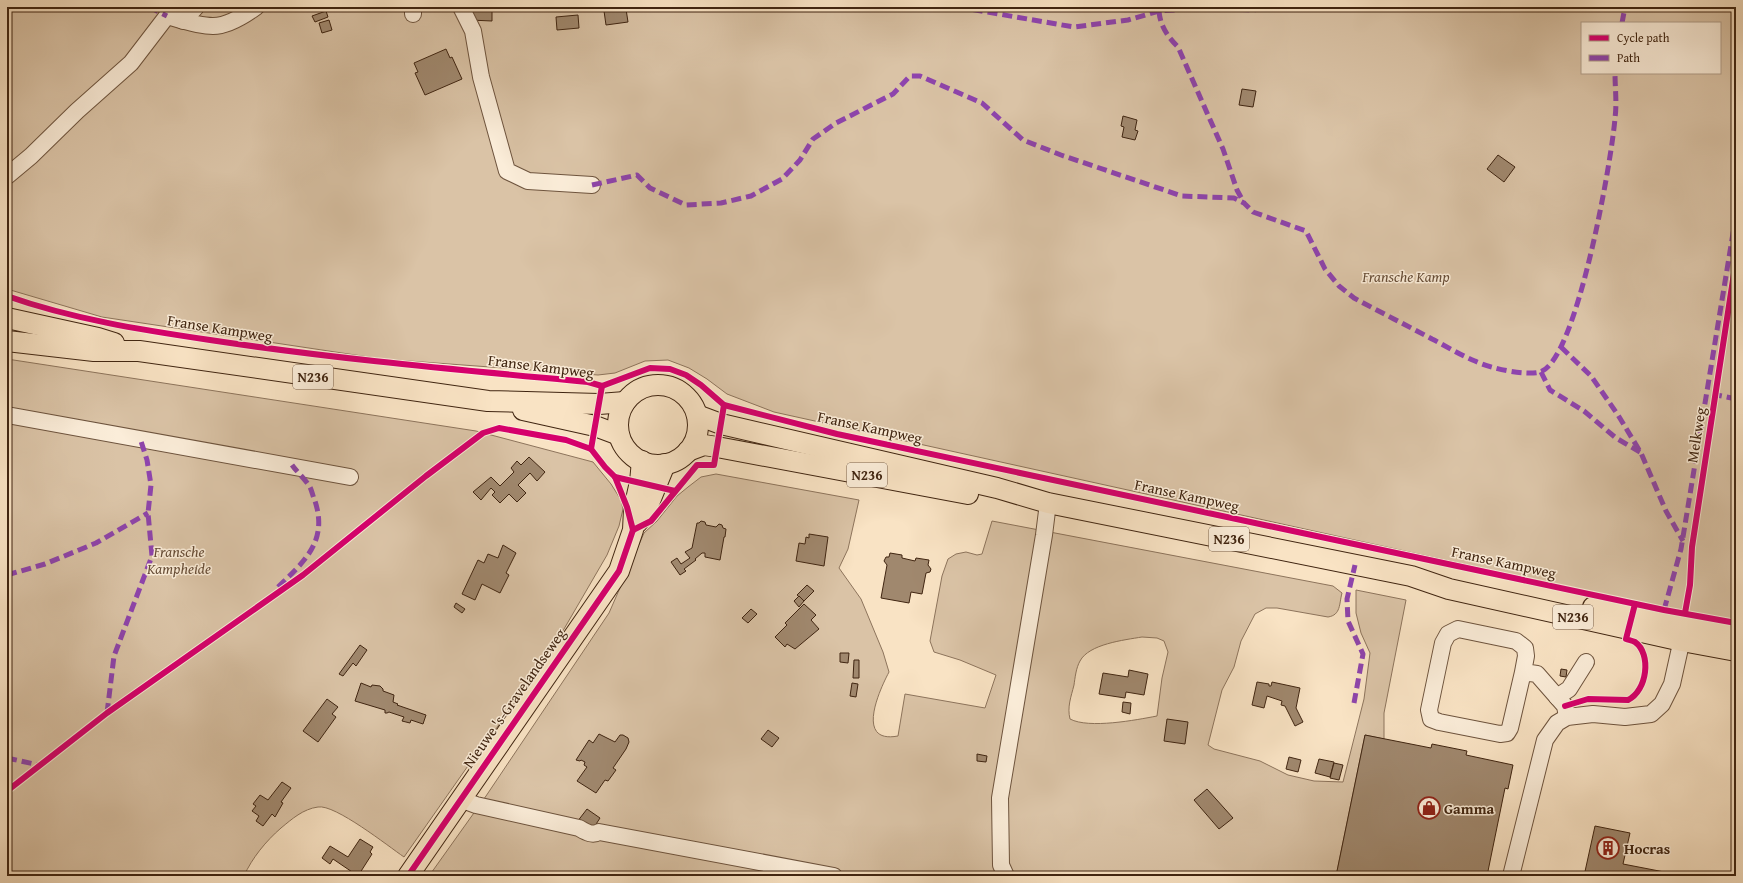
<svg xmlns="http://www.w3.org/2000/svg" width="1743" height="883" font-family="'Gentium Book Plus',serif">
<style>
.green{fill:#dac3a6;stroke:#8d745c;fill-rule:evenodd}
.building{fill:#a0886e;stroke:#402511}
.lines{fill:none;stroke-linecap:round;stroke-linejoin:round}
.minor-casing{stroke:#6e543e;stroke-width:18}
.major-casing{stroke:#402511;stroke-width:22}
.minor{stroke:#fbedd9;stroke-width:16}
.major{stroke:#f9e3c4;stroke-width:20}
.quiet{stroke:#8e44ad;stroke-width:5;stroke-dasharray:10 5;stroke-linecap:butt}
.cycleway-casing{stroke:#fbedd9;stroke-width:8}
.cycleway{stroke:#d6006c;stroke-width:6}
.labels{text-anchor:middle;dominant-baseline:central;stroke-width:3;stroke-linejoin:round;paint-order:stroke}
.shield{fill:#fbedd9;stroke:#78614d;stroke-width:1}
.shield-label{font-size:14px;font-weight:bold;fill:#402511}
.park-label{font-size:15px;font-style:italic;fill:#664c36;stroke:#fbedd9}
.street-label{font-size:15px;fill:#402511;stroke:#fbedd9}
.poi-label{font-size:15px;font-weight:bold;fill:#402511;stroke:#fbedd9;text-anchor:start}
</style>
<rect width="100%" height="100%" fill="#f9e3c4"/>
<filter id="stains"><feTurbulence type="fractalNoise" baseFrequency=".005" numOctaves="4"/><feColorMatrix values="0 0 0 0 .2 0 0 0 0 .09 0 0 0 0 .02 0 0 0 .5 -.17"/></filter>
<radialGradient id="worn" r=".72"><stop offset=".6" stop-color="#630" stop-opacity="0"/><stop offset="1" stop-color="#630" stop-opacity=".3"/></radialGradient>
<g class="green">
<path d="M7,7H1736V620L1654,606L774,412L727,394L707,379L689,368L668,360L645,361L615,373L598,375L382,359L102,317L7,289ZM1582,23H1720V73H1582Z"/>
<path d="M7,359L476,431L593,462L611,484L621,500L623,509L619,526L607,555L539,672L470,763L404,857C388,846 335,804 318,807C303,809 292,819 281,828C266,841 252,858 244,876H7Z"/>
<path d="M716,474L859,500L848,549L839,568L861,599L883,652L889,672C879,691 855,744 898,736L905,694L985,708L996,675L960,660L934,652L930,641L942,576L948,559L956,554L966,552L977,555L982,554L992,521L1333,586L1342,593C1339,604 1341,615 1328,617L1277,608H1266L1255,614L1241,641L1234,667L1222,690L1208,745L1214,749L1260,761L1288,775L1314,781L1343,782L1364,699L1370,653L1361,633L1356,613V590L1406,600L1384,713V739L1365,735L1336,876H429L486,796L609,613L644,533L657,521L677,496L688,487L701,477ZM1142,637L1157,638L1164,641L1168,652L1162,678L1157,716C1136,720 1089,729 1070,719C1067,707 1071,697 1074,685C1075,678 1076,668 1080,661C1089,644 1124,640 1142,637Z"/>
</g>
<g class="building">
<polygon points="470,7 492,8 492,21 470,20"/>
<polygon points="626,9 628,22 606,25 604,11"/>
<polygon points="326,11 328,17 315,22 312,16"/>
<polygon points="578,15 579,28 557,30 556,17"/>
<polygon points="329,20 332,30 322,33 319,23"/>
<polygon points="446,49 450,58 452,57 462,79 425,95 415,73 418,72 414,63"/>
<polygon points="1242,89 1256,91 1253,107 1239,105"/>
<polygon points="1123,116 1137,120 1135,130 1138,131 1135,140 1122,137 1124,127 1121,126"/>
<polygon points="1498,155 1515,167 1504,182 1487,169"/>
<polygon points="529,457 545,472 537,481 530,473 518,485 526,493 517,502 509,494 500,503 492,495 495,492 491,488 481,500 473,492 491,477 500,486 514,472 511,468 517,461 521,465"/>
<polygon points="701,521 705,522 706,525 716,527 719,524 722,525 723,528 726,529 725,537 724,537 720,560 705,557 705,553 702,553 695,559 696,560 684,569 686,571 680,575 671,562 677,558 681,564 690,558 685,552 692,548 697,523 699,523"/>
<polygon points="809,534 828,537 824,566 796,561 799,543 805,544 806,537 809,538"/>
<polygon points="503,545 516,553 506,573 509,575 500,593 482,584 475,600 462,594 478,560 484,563 488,554 498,558"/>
<polygon points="890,553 902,555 902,558 915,561 916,558 929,560 928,565 931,569 930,572 926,573 922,594 911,592 909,603 881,598 887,565 884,561 886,557 889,557"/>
<polygon points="807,585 814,591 804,601 797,595"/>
<polygon points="799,596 804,601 799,607 794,601"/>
<polygon points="456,603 465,609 462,613 454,607"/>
<polygon points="804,604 816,615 811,620 819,629 795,649 787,644 785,647 775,637 787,625 785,623"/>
<polygon points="751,609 757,614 748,623 742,618"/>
<polygon points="360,645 367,650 356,666 353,663 343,676 339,674"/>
<polygon points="840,653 849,653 848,663 840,662"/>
<polygon points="854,660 859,660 859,678 853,678"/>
<polygon points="1561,669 1567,670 1566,677 1560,676"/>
<polygon points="1129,670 1148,674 1144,695 1126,692 1125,698 1099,694 1103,673 1128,677"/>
<polygon points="1257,682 1269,684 1269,686 1271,686 1272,682 1300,688 1296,708 1303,722 1295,726 1285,706 1281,705 1282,701 1267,696 1264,708 1252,705"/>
<polygon points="361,683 371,687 372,685 380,686 383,689 383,691 394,695 393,702 398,704 397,705 426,715 423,724 411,720 410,723 402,721 404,717 389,712 387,713 385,713 385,710 355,701"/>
<polygon points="852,683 858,684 856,697 850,696"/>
<polygon points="327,699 338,707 332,714 336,717 318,742 303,731"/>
<polygon points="1123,702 1131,703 1130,714 1122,712"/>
<polygon points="1167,719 1188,722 1185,744 1164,741"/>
<polygon points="768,730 779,738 772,747 761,739"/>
<polygon points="599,734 615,742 620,735 623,735 628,738 629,742 626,749 613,768 616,770 608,781 605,780 596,793 577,781 587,767 584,765 585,762 581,760 580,761 576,760 589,740 593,743"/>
<polygon points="1365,735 1431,748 1432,744 1467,751 1466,755 1513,765 1508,789 1505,788 1487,876 1336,876"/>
<polygon points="977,754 987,756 986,762 977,761"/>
<polygon points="1289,757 1301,760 1298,772 1286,769"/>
<polygon points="1319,759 1334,762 1330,777 1315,773"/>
<polygon points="1334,763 1343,765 1339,780 1330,778"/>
<polygon points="282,782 291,788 281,802 283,803 275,817 272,814 263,826 256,821 259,816 252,811 256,806 253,804 260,795 268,800"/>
<polygon points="1207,789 1233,818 1219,829 1194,800"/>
<polygon points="587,809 600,818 591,832 577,822"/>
<polygon points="1595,826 1630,833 1623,864 1685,876 1584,876"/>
<polygon points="360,839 373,847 370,852 372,854 358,876 333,859 330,864 322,858 330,846 348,857"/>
</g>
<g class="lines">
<g class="minor-casing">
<g id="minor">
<polyline points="413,7 413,14"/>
<polyline points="461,7 473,31 481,77 507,171 528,181 592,185"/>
<path d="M167,16C181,20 198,26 213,26C227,26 245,15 256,7"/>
<polyline points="183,21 196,7"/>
<polyline points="7,176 31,156 77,111 131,63 167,16 171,7"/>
<polyline points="7,415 350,477"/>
<polyline points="1523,672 1510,728 1507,733 1500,734 1439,722 1431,719 1429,710 1443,643 1448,634 1458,629 1516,641 1525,648 1526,656 1523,672 1537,674 1565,706 1567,717"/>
<polyline points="1557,697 1569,689 1586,662"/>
<path d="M460,799L476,805L579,828C586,832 592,836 599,832L834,876"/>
<polyline points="1006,876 1001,865 1000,798 1044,535 1048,503"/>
<polyline points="1511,876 1545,740 1557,723 1567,717 1593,714 1625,717 1651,714 1662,704 1672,684 1684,630"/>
</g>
</g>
<g class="major-casing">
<g id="major">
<polyline points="7,318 98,338 114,343"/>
<polyline points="7,341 94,351 139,351 488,401 599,404 625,402"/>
<circle cx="658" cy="425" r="40"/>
<polyline points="523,410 595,426 619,435"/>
<polyline points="697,415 721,424 997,488 1048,503 1411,576 1449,589 1682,641 1736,651"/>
<polyline points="688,451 704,445 717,447 968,494"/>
<polyline points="637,523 645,513 665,464"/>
<polyline points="1593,607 1736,636"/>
<polyline points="408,876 619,571 633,530 634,509 640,482 642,461"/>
</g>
</g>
<use href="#minor" class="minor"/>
<use href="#major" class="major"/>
<g class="quiet">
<polyline points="149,7 167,16"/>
<polyline points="958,7 1074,27 1128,20 1159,11 1202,8 1253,10 1275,7"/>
<path d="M1159,11C1160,26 1168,37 1178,47L1223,149L1237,190L1244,203"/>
<polyline points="1622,23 1625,7"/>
<path d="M592,185L637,175L650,188L686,205L721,203L751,196L782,179L800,160L813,139L836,123L893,94L910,76H920L982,103L1023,140L1061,155L1182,196L1234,198L1244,203L1253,212L1306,231L1325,269L1339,286L1354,298C1380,312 1406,325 1432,339C1446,346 1460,355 1475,361C1489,368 1524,376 1540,372C1577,361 1612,158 1615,118C1617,103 1615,88 1615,73"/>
<polyline points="1561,347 1591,376 1618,415 1641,453 1666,511 1683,541"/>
<polyline points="1541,372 1550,390 1584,411 1616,438 1640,452"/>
<polyline points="1712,394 1736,399"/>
<polyline points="7,575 45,564 96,543 148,513"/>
<path d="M278,587C305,561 328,541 315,501C313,497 312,491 310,487C305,479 297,472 292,465"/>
<polyline points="1664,610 1681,549 1736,215"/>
<polyline points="1354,703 1363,654 1348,621 1347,599 1355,565"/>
<polyline points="107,713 114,656 152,556 148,513 151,485 147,460 140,438"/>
<polyline points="7,758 39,765"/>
</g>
<g class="cycleway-casing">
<g id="cycleway">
<path d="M7,296C72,319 142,330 210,340C335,359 462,370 588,382L602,386L650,368L670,369L686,375L701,385L724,405L837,434L1664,610L1736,623"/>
<polyline points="591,449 602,386"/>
<polyline points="615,477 675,491"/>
<polyline points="1685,613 1690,585 1692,547 1736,260"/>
<path d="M1565,706L1588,699L1628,700C1647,691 1652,654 1635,642C1633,641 1629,640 1626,639L1635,604"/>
<polyline points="7,791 107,713 303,575 426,476 483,433 499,428 566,440 591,449 605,467 615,477 627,507 633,530 651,521 697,465 714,465 724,405"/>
<polyline points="408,876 619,571 633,530"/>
</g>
</g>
<use href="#cycleway" class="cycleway"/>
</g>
<defs>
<g id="shop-ring" transform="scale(1.15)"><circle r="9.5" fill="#fbedd9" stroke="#8f2418" stroke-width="1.5"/><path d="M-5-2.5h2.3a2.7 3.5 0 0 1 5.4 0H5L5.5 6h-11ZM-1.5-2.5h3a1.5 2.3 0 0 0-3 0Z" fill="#8f2418"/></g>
<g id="building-ring" transform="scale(1.15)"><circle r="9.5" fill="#fbedd9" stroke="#8f2418" stroke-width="1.5"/><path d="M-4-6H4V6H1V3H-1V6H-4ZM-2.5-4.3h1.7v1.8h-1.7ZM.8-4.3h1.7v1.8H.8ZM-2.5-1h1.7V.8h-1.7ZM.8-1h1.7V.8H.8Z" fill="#8f2418"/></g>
</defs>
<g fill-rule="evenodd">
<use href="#shop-ring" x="1429" y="808"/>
<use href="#building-ring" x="1608" y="848"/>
</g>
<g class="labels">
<g class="shield">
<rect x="293" y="365" width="40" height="24" rx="3"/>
<rect x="847" y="463" width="40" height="24" rx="3"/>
<rect x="1209" y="527" width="40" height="24" rx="3"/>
<rect x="1553" y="605" width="40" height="24" rx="3"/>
</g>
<g class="shield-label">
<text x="313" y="377">N236</text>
<text x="867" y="475">N236</text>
<text x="1229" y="539">N236</text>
<text x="1573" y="617">N236</text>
</g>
<g class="park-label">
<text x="1406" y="276">Fransche Kamp</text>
<text x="179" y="551">Fransche<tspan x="179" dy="17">Kampheide</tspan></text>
</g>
<g class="street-label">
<text transform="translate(220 328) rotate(9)">Franse Kampweg</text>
<text transform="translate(541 366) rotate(7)">Franse Kampweg</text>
<text transform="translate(870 427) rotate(12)">Franse Kampweg</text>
<text transform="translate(1696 435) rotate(-81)">Melkweg</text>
<text transform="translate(1187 495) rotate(12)">Franse Kampweg</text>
<text transform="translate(1504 562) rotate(12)">Franse Kampweg</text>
<text transform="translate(514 698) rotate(-55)">Nieuwe 's-Gravelandseweg</text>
</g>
<g class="poi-label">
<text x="1444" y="808">Gamma</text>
<text x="1624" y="848">Hocras</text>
</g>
</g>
<rect width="1743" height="883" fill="none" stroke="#f9e3c4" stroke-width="24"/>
<rect x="8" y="8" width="1727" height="867" fill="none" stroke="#402511" stroke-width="2"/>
<rect x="12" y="12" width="1719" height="859" fill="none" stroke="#402511"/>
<rect x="1581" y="22" width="140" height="52" fill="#fbedd9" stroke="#b09d89"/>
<rect x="1589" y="35" width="20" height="6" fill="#d6006c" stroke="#b09d89"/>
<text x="1617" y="42" font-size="12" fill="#402511">Cycle path</text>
<rect x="1589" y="55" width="20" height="6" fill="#8e44ad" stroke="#b09d89"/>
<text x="1617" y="62" font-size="12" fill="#402511">Path</text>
<rect width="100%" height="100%" filter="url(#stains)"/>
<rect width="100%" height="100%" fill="url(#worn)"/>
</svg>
